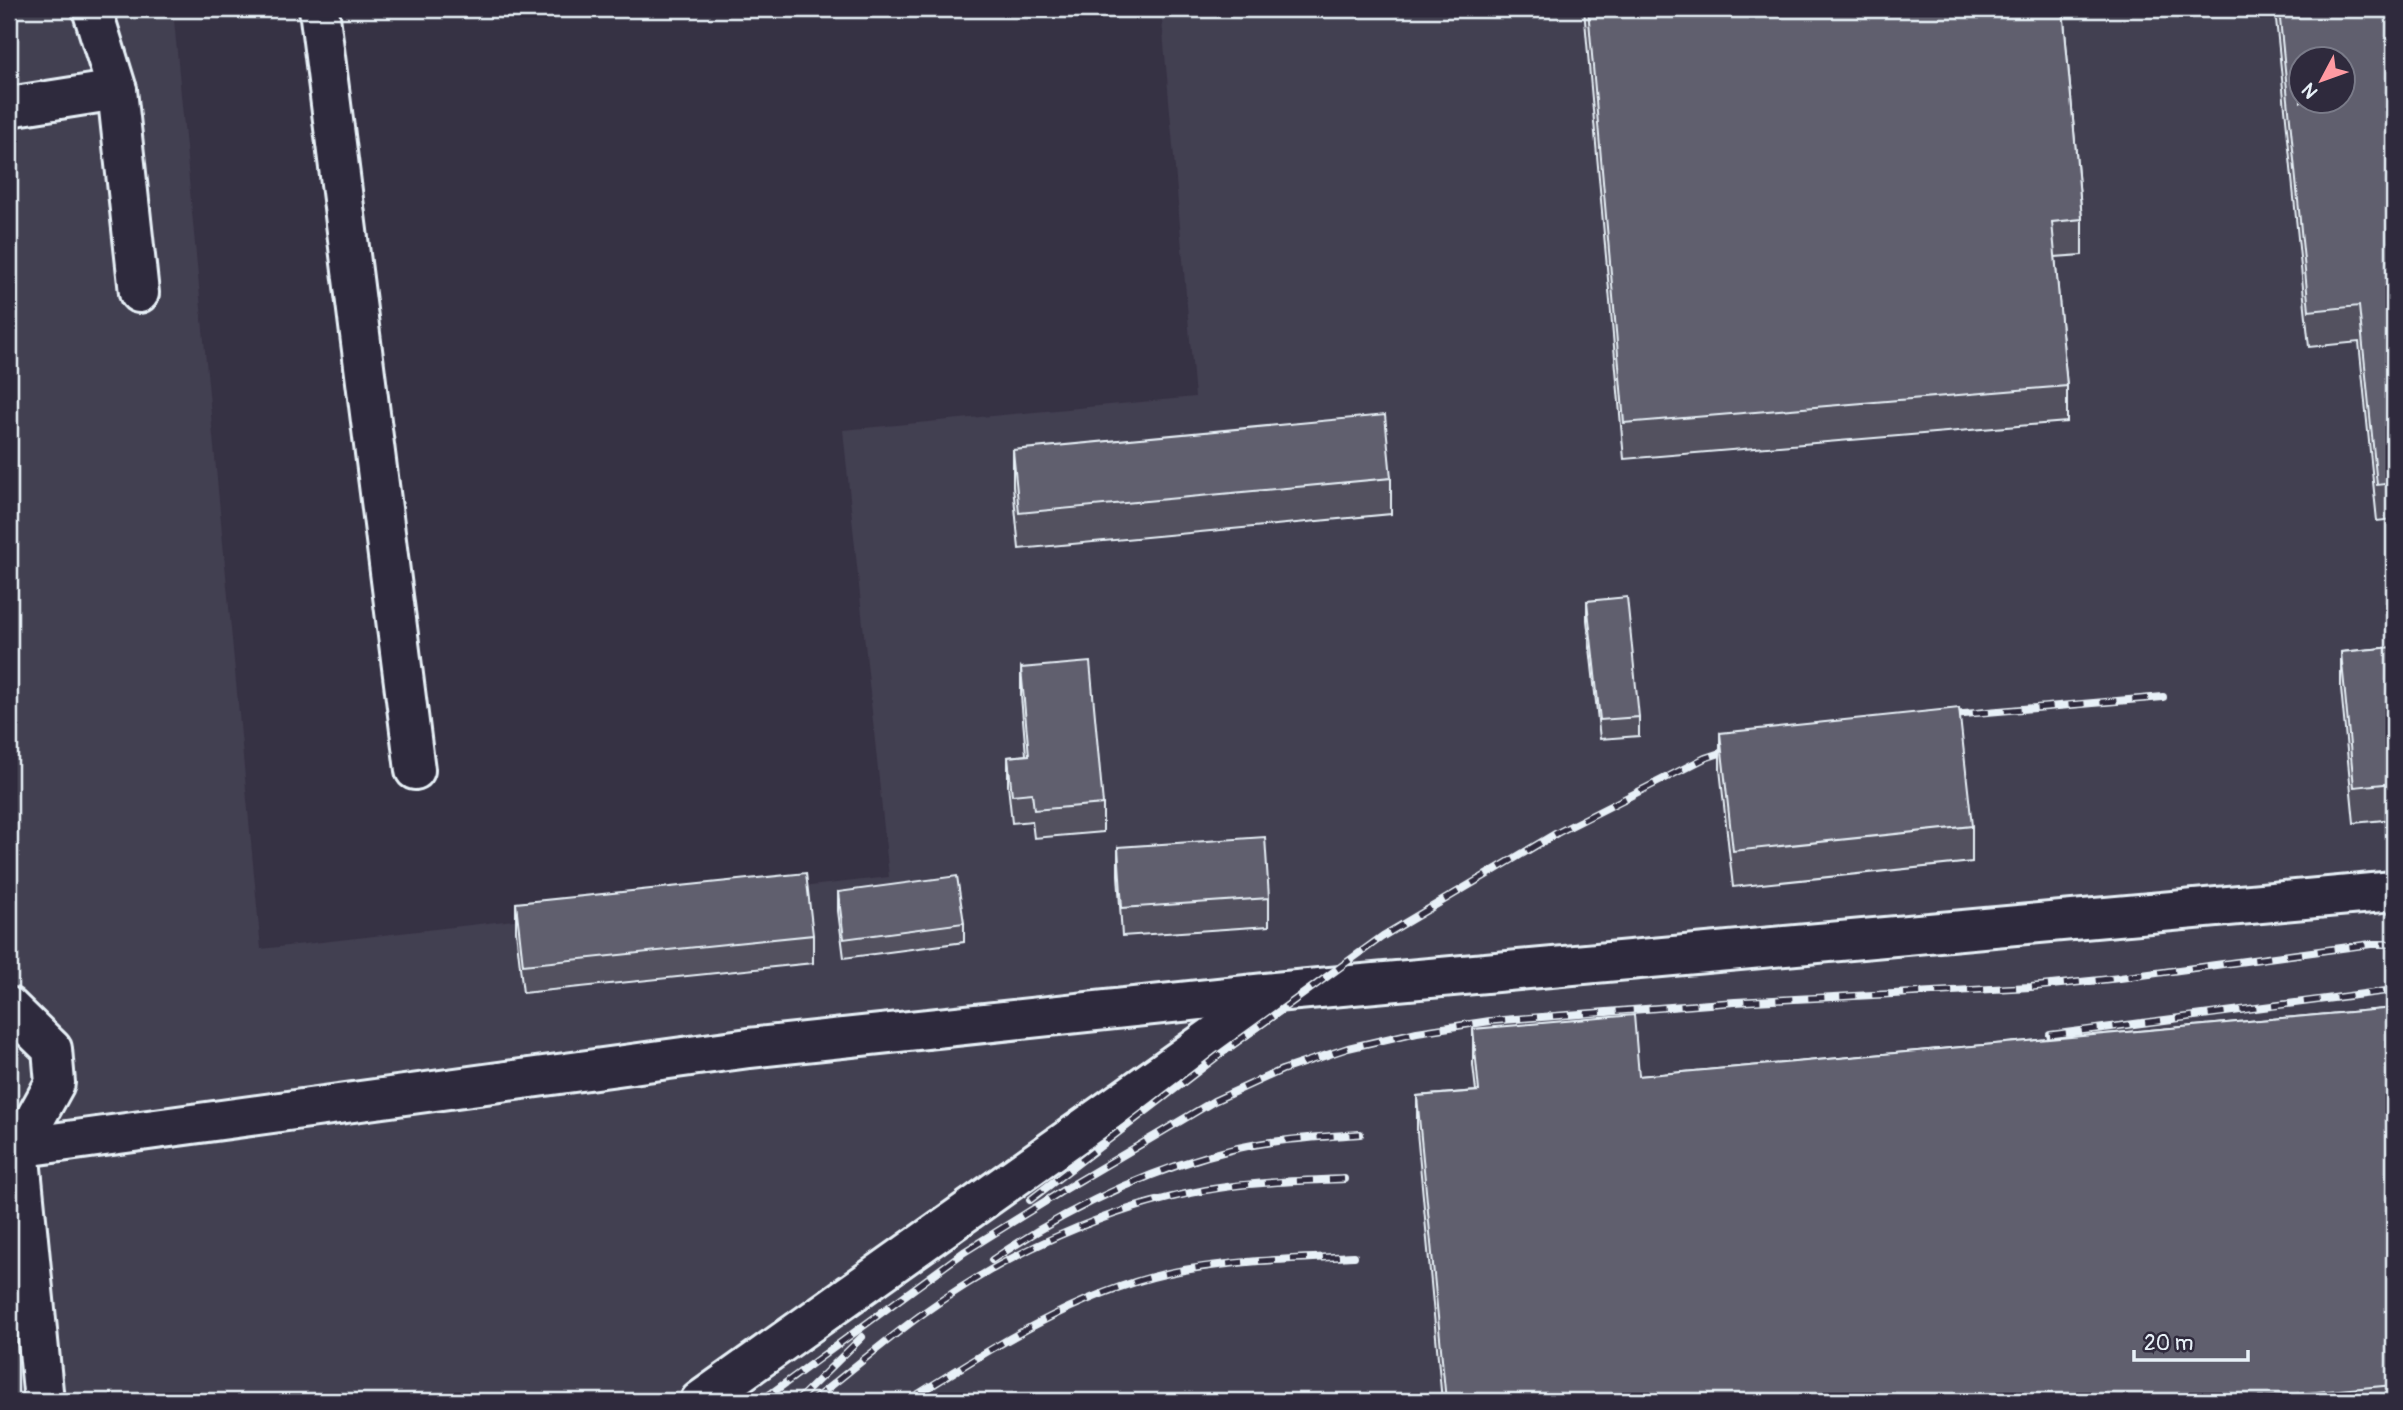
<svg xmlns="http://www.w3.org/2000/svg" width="2403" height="1410" font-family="Pangolin,sans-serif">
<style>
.built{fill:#433f51;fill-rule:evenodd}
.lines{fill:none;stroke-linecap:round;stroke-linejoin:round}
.minor-casing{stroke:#e8f1f8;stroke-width:44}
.minor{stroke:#2f2a3d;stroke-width:38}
.rail-casing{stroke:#e8f1f8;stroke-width:8}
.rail{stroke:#2f2a3d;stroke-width:5;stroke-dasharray:16;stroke-linecap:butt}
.wall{fill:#53515f;stroke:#e8f1f8;stroke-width:2}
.building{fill:#605e6e;stroke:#e8f1f8;stroke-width:2;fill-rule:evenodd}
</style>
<rect width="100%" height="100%" fill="#363244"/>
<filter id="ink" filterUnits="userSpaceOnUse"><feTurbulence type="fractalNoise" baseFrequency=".0143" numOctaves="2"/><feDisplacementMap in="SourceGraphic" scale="14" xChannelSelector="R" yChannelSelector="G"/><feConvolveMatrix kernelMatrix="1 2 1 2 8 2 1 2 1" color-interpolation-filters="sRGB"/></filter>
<g filter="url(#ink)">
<path class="built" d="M9,9H173L261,949L889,877L843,430L1195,397L1161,9H2394V1401H9ZM2302,60H2344V102H2302Z"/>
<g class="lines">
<g class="minor-casing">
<g id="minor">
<polyline points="92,9 117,90 139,293"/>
<polyline points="319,9 415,770"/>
<polyline points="9,107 117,90"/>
<polyline points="9,1007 52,1049 55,1083 19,1148 44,1401"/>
<polyline points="9,1149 749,1048 1275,992 2394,891"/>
<polyline points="700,1401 1274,993"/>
</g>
</g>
<use href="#minor" class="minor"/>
<g class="rail-casing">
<g id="rail">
<polyline points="1941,716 2163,697"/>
<polyline points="2050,1035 2394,990"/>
<polyline points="1030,1200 1219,1055 1383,936 1557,833 1705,758 1738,747"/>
<path d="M992,1260C1067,1209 1149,1169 1238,1148C1278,1139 1320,1137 1360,1134"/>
<polyline points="761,1401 964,1252 1062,1191 1214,1101 1282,1070 1348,1048 1417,1032 1490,1021 1735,1002 2031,987 2120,978 2371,944 2394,944"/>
<polyline points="797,1401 862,1337"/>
<path d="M812,1401C849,1372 886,1340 925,1312C1007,1253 1106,1208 1206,1190C1251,1182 1298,1181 1344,1179"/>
<path d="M907,1401C993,1348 1082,1288 1184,1270C1240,1260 1297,1259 1354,1256"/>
</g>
</g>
<use href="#rail" class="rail"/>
</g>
<g class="wall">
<polygon points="1584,9 2063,9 2082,219 2082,255 2055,257 2067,386 2067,422 1624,459"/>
<polygon points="2275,9 2394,9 2394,519 2377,521 2359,342 2309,347"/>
<polygon points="1013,450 1391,478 1391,514 1019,549 1013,486"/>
<polygon points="1587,601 1639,717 1639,736 1600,739 1587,620"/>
<polygon points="2394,647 2394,819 2354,823 2341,688 2341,652"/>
<polygon points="1021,668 1103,804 1103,832 1034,838 1032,821 1012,823 1008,785 1008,757 1026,755 1021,696"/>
<polygon points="1720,733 1972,826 1972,862 1733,887 1720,769"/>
<polygon points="1118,847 1269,898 1269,926 1122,936 1118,875"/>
<polygon points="838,892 964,923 964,942 844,958 838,911"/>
<polygon points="516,903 813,935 813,963 523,993 516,931"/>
<polygon points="2394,1008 2394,1401 1442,1401 1417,1132 1417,1096 1476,1091 1473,1065 1473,1029 1639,1076"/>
</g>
<g class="building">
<polygon points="1588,9 2063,9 2082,219 2052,222 2067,386 1624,423"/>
<path d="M2279,9H2394V483L2377,485L2359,306L2309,311ZM2301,60H2343V102H2301Z"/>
<polygon points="1385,415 1391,478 1019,513 1013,450"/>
<polygon points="1627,597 1639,717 1600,720 1587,601"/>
<polygon points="2394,647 2394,783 2354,787 2341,652"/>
<polygon points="1090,662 1103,804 1034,810 1032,793 1012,795 1008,757 1029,755 1021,668"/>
<polygon points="1959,708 1972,826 1733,851 1720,733"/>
<polygon points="1265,837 1269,898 1122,908 1118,847"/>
<polygon points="806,873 813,935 523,965 516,903"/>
<polygon points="957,876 964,923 844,939 838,892"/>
<polygon points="2394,1008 2394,1385 2217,1401 1446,1401 1417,1096 1479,1091 1473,1029 1634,1015 1639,1076"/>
</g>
</g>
<rect width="2403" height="1410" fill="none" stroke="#2f2a3d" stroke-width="35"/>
<rect x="18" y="18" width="2368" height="1375" fill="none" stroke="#e8f1f8" stroke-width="2.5" filter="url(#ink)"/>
<g transform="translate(2322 80) rotate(229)"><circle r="33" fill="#2f2a3d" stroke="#797a88" stroke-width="2"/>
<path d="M0-5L12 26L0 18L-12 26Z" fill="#ff9aa2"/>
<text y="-10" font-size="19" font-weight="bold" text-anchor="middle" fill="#e8f1f8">N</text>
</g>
<path d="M2134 1350v10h114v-10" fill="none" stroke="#e8f1f8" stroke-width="3.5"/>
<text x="2144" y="1350" font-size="21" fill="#e8f1f8" stroke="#2f2a3d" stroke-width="5" paint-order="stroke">20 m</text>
</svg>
